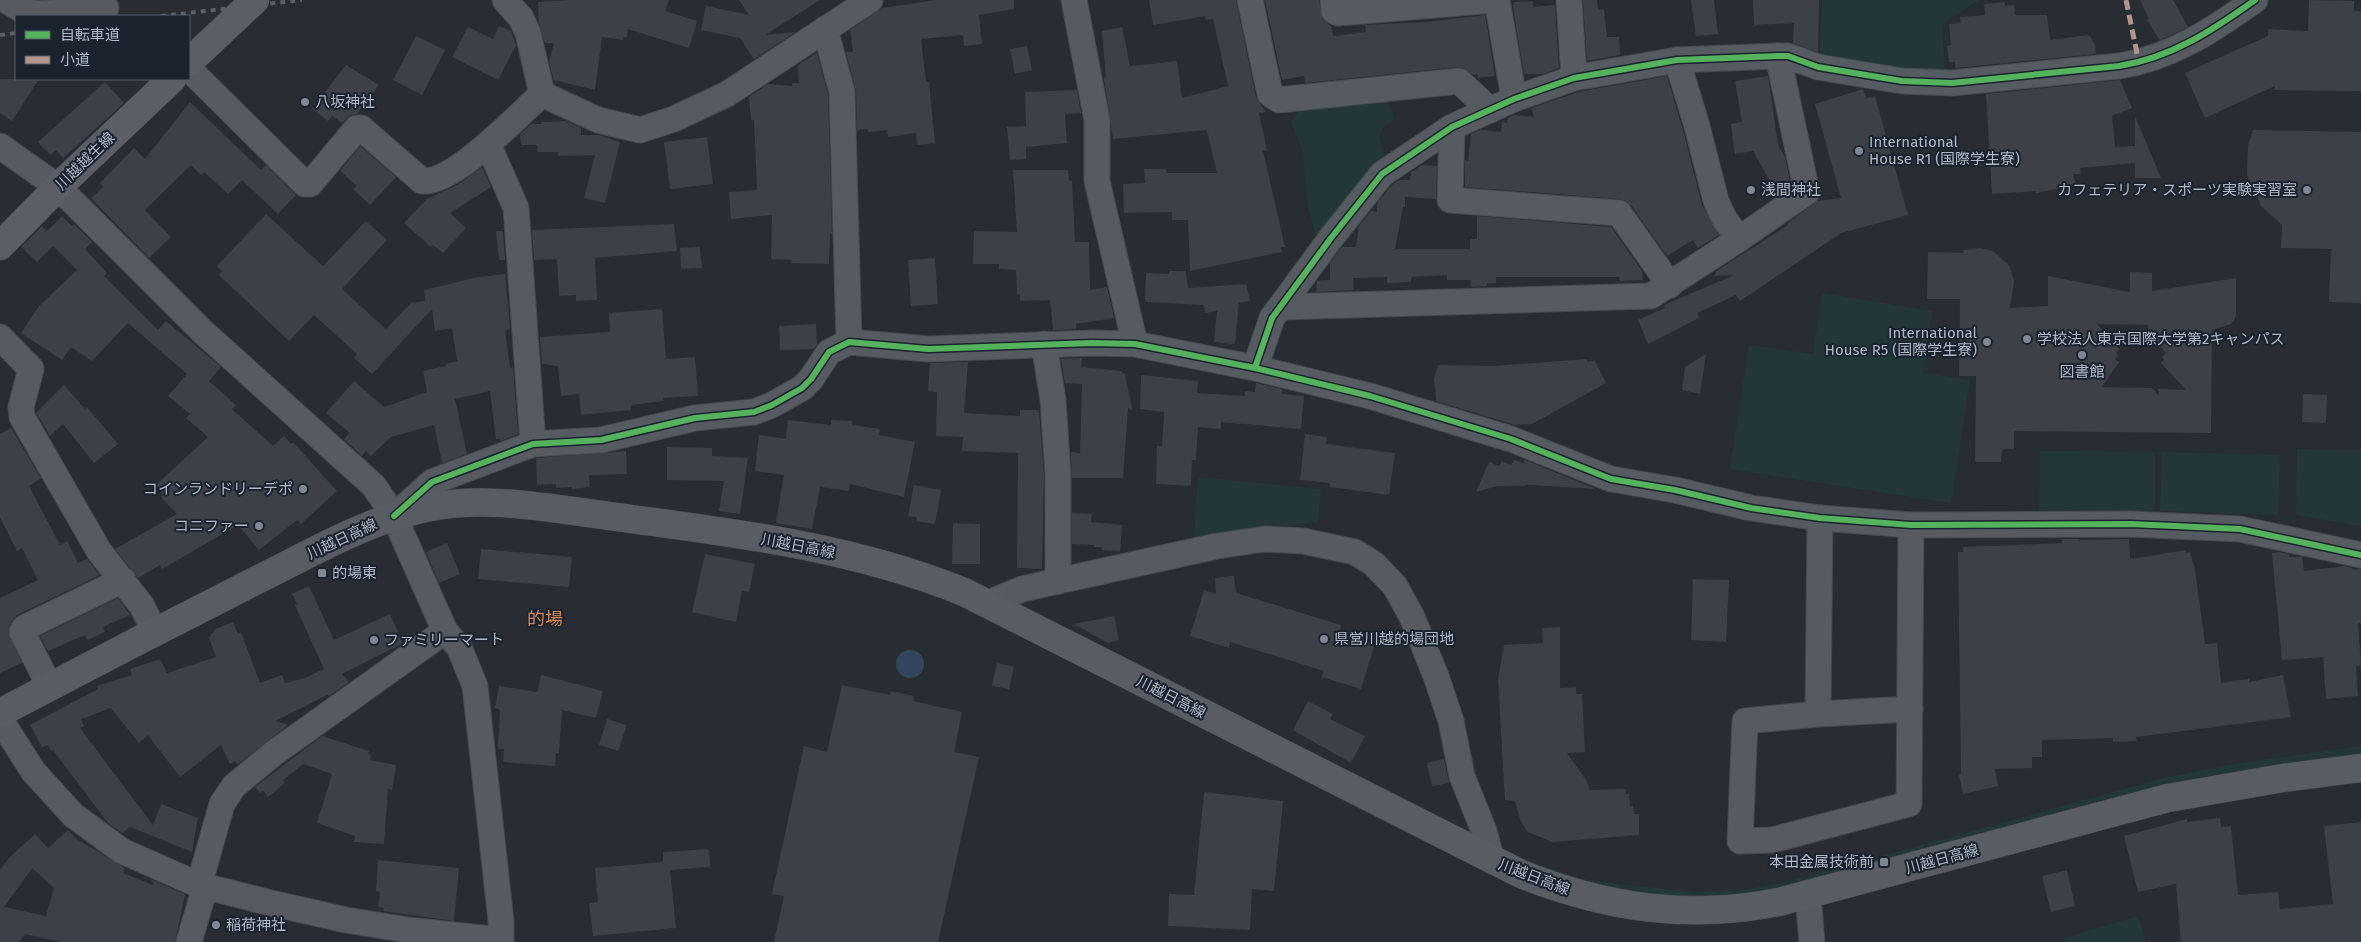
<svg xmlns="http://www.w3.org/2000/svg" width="2361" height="942" font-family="'Fira Sans','Noto Sans JP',sans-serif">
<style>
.green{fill:#233739}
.water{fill:#33465d}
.building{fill:#3c4147;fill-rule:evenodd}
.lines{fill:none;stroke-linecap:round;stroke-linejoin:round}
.minor-casing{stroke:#44494e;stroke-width:27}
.secondary-casing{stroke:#44494e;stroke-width:29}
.primary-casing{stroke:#444950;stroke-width:29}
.minor{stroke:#565b62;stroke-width:25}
.secondary{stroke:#5a5f67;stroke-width:28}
.primary{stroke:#585d64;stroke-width:28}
.rail{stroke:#5a5f65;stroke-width:4;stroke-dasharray:5 5;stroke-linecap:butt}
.quiet{stroke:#b2968c;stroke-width:5;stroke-dasharray:10 5;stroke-linecap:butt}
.cycleway-casing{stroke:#1a232e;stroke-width:9}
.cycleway{stroke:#56b35d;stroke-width:6}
.poi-dot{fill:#7f8893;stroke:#1a232e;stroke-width:2}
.labels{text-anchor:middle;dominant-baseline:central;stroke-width:4;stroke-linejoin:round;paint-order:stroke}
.poi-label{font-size:15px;fill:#afb9c6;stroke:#1a232e;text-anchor:start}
.street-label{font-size:15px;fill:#afb9c6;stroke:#1a232e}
.quarter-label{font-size:18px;fill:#d5895a;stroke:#1a232e}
</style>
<rect width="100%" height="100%" fill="#272d33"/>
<g class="green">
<polygon points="1822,0 1979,0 1942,24 1945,75 1820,60"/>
<polygon points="1387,100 1395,119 1384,126 1379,135 1384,155 1378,169 1329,232 1316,235 1309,211 1302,149 1291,122 1300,110"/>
<polygon points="1822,293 1932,311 1923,373 1970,380 1951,503 1730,469 1749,345 1813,354"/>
<polygon points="2297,449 2361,450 2361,526 2296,515"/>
<polygon points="2040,451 2155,452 2155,511 2039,511"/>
<polygon points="2162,452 2280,455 2278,515 2160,511"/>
<polygon points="1198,477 1321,489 1318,522 1194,537"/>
<polygon points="2361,746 2361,755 1797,886 1717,899 1618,893 1521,863 1505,852 1579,878 1601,882 1693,892 1743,890 1785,882 1853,864 2164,778 2233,764"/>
<polygon points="2138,916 2146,942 2065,942 2064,938"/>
</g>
<circle class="water" cx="910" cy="664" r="14"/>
<g class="building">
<polygon points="571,0 669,0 665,11 697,21 689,48 628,29 627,38 624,37 623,40 602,37 595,90 554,80 549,62 554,43 545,43 539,23 538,2"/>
<polygon points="739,0 820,0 765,35 796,32 754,59 740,38 701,30 706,6 749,15"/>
<polygon points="936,0 1014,0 1014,9 979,15 982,44 964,46 963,35 921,39 926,82 929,82 935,143 917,145 916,133 888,137 887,130 868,132 868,129 857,130 856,91 846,52 853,52 850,30 882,8"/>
<polygon points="1149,0 1236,0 1256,97 1266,112 1259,113 1267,150 1263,151 1285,247 1281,247 1282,252 1190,271 1188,220 1172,220 1172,212 1124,213 1123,184 1145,183 1144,169 1166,169 1166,173 1217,173 1207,130 1113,139 1104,78 1106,77 1102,31 1122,27 1130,66 1177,61 1182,98 1228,86 1213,19 1206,20 1205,16 1153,25"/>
<polygon points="1265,0 1319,0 1322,19 1331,26 1333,36 1366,32 1365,25 1426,22 1485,15 1495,76 1478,78 1478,74 1473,75 1464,68 1457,67 1305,83 1304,76 1282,80"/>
<polygon points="1583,0 1597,0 1598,10 1604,9 1607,37 1619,37 1620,55 1587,61"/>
<polygon points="1691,0 1714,0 1718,34 1696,36"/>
<polygon points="1753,0 1819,0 1818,52 1793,43 1794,23 1754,25"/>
<polygon points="2140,0 2173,0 2188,27 2160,40 2147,20 2149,19"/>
<polygon points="2309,0 2354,1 2354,11 2361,11 2361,91 2274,90 2275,86 2205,118 2185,73 2268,36 2268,29 2308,31"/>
<polygon points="1533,1 1533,7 1555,5 1559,68 1543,74 1524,74 1513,8 1514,2"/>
<polygon points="2005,2 2005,6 2014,5 2015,15 2047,15 2050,40 2089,35 2095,45 2096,54 1955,68 1955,62 1949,62 1947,46 1951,45 1949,24 1961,23 1960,17 1985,15 1984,4"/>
<polygon points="499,26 511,31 516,45 498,80 452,57 468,27 493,39"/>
<polygon points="416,36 445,50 422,95 393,80"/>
<polygon points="1027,46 1032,70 1015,74 1010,49"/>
<polygon points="817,53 828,94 832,234 830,234 829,264 791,263 792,260 771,259 772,215 731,219 729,192 757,190 754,120 751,120 749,97 768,84 792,86 792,83 799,83 798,65"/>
<polygon points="346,65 379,85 357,114 351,115 342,123 332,116 328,121 312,109"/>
<polygon points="1667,76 1683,130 1702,205 1719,235 1698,248 1693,240 1667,256 1631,205 1620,199 1465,187 1465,160 1468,161 1471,134 1481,130 1501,132 1502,122 1507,123 1508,118 1514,115 1534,117 1531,108 1578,92"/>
<polygon points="1768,76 1778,145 1785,157 1791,186 1778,195 1753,151 1735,154 1731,124 1742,122 1735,81"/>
<polygon points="0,79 39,79 12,121 0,113"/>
<polygon points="2120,80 2132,108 2112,116 2115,147 2135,146 2135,116 2161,178 2135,178 2135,163 2080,168 2081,174 2073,174 2076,185 2036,193 2036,191 1992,194 1986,94"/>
<polygon points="105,82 124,103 63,158 56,150 50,155 38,142"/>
<polygon points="1863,89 1866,98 1875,96 1908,215 1841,233 1740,301 1736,295 1697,313 1699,318 1648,344 1638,320 1665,308 1664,305 1734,275 1713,276 1716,274 1715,272 1788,225 1787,224 1817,201 1841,198 1815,104"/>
<polygon points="1077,90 1081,113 1065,114 1067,143 1026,147 1026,159 1010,160 1007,127 1026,126 1025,92"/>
<polygon points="190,102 261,170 266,165 296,195 278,214 242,180 228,194 204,172 201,175 191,165 145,210 171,237 149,258 91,198 103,187 100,183 134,148 145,159"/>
<polygon points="566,121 581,128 581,135 599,135 620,142 605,203 584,198 595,155 558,156 558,152 538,152 537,145 521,145 520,134 531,124 541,124 541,122"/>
<polygon points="2253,130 2361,132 2361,303 2329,302 2331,249 2281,248 2282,225 2261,206 2247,175 2248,146"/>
<polygon points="707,137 713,184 670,189 664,142"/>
<polygon points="360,146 396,177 370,205 353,189 357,186 340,171"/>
<polygon points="1422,165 1437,166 1436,199 1405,197 1405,207 1403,207 1395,249 1470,249 1470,239 1477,239 1477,216 1611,227 1642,271 1643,280 1620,281 1619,277 1496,277 1496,283 1487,283 1487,286 1471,287 1470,280 1447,280 1447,275 1411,277 1411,282 1387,283 1387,277 1353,278 1354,290 1316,292 1317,281 1330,280 1330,263 1342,247 1356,247 1359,226 1371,211 1377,212 1377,203 1392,185 1399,180 1410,180 1411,172"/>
<polygon points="482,167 491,187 450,213 466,228 443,253 433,245 431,247 404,223 427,199 459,184"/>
<polygon points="1013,170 1068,170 1069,181 1072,181 1075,242 1089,242 1090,290 1107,287 1114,318 1076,324 1076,329 1053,330 1050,300 1020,301 1020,294 1017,294 1016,270 999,269 999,264 973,264 974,231 1017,232"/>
<polygon points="266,214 323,266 366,221 387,240 342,289 386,329 411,303 425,301 424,290 478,277 505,274 510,329 505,330 510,368 513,367 518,434 501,441 500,439 496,439 490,391 455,399 467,454 442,463 434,425 391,437 371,456 366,451 362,456 344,439 350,433 326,413 354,381 384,407 427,392 423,371 446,366 446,364 457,361 452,328 435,331 432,309 372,374 354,358 357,354 314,315 289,341 219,275 222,271 217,266"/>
<polygon points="62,216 72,226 74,224 92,242 85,249 107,273 104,276 158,330 166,321 221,367 209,381 236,405 232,409 273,446 284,436 291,444 293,442 337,491 301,524 297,520 259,550 238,525 162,569 160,565 138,578 115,549 177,514 161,497 163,495 155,486 208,437 186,418 190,414 168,396 187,374 128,323 92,361 71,347 62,360 21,333 39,306 77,270 53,246 37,262 21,247 42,226 47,231"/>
<polygon points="674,224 677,251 595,258 597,300 576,301 576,295 559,296 557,259 534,260 532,230"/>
<polygon points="496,231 503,231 505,260 499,260"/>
<polygon points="700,247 702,268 681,269 680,248"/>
<path d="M1980,248L1993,251L2009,265L2014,281L2010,308L2048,306V276L2130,292V272L2152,273V291L2236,278V315L2234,320L2231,324L2212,330L2211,433L2014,431V449H2002L2001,462H1975L1976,376H1959L1960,299H1927L1928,252L1963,253L1964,250ZM2097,324L2148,325L2149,335L2166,353L2162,357L2164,360L2161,363L2186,390L2158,389L2159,396L2152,388L2102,387L2119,362L2115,359L2118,356L2116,352L2119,349Z"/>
<polygon points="935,258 938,304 911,306 908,260"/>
<polygon points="1169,271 1186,271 1188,288 1246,284 1250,301 1239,303 1235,344 1214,342 1217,311 1205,313 1204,305 1145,302 1146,273 1169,274"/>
<polygon points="662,309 666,359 695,357 698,396 663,398 664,401 631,405 631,410 581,415 579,394 561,396 558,366 542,364 540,337 610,332 609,313"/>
<polygon points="816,324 817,344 814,349 780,350 779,326"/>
<polygon points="1706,354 1700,394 1682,390 1685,367"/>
<polygon points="1082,358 1081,367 1122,371 1122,373 1125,374 1132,409 1128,408 1123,478 1072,478 1071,452 1080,453 1082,384 1065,383 1061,359"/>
<polygon points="1587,359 1587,362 1595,361 1606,383 1532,424 1515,425 1436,401 1434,379 1438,365 1493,366"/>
<polygon points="968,362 964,413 1020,416 1020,410 1039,410 1044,475 1042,569 1017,568 1018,453 962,451 963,437 936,436 937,392 928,391 930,363"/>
<polygon points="1141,375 1198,381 1197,393 1245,396 1245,391 1255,392 1256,383 1282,389 1282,394 1304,396 1301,429 1221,422 1221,429 1198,427 1196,460 1192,460 1191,486 1156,484 1157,446 1162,446 1164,412 1140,409"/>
<polygon points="64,385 85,409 87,407 118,444 94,463 63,424 50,436 36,413"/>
<polygon points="2303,394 2327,395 2326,423 2302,422"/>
<polygon points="788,420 831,425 831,420 852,421 852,425 880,429 879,435 915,442 904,497 850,484 849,491 820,487 812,529 776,523 784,475 755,471 759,435 786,439"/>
<polygon points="11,428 41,478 29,486 60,545 67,541 78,563 87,559 100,575 17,615 11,622 8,632 22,663 0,673 0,598 38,580 22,548 17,551 0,517 0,434"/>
<polygon points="1305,434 1327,437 1326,444 1395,453 1389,495 1330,487 1330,483 1300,480"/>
<polygon points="667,447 712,448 712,456 748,458 740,514 719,511 724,481 667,480"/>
<polygon points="626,451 627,474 589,475 590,487 572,489 572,487 556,488 556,484 537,485 536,458"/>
<polygon points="1514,460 1523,463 1525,460 1596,489 1531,485 1497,486 1476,492 1489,462 1499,466 1502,461 1511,465"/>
<polygon points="914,485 941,490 935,524 916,521 917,517 908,516"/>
<polygon points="1072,513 1092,514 1091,522 1122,525 1120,551 1102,550 1102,547 1094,547 1094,545 1072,544"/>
<polygon points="953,523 980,524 980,564 952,564"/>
<polygon points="2062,539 2079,539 2079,540 2129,539 2130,559 2186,550 2186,553 2190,552 2195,570 2205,644 2217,643 2221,683 2249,679 2249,682 2283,675 2291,717 2136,737 2137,741 2113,742 2113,738 2042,740 2042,757 2032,757 2032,768 1995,769 1998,786 1963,794 1959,775 1961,774 1958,552 1963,552 1963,547 2062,543"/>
<polygon points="447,543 460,574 439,583 426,552"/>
<polygon points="481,549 572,557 569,587 478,579"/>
<polygon points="2279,552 2289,554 2289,557 2302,557 2304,571 2345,566 2352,568 2353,570 2361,569 2361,623 2358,623 2361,666 2356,666 2358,696 2326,699 2323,657 2282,660 2272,553"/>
<polygon points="705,554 755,564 749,592 742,591 736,622 692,612"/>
<polygon points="1234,576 1236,593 1341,625 1339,632 1375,643 1361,689 1321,677 1324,671 1230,642 1229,648 1190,636 1204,590 1216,594 1215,578"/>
<polygon points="1693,579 1729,580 1726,642 1691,640"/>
<polygon points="309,586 334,640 390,614 403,643 342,674 349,682 329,696 327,695 275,721 288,725 238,764 235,761 230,764 221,745 180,777 148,735 139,743 111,708 81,719 84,726 80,728 153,825 161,804 198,818 192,852 130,827 122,833 108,823 53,750 51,751 48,745 42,747 30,725 98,689 97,686 132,675 130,669 160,659 167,673 216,657 209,638 215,629 233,622 238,634 241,632 260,683 282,675 285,683 305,678 324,669 295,605 297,604 292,594"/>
<polygon points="118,598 130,615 103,627 105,632 87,640 85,635 48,651 40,636"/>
<polygon points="1114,616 1119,640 1108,643 1074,624"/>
<polygon points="1560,627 1560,688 1576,687 1576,694 1582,694 1585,752 1567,753 1586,780 1590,790 1626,789 1626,794 1629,794 1630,806 1633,806 1634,814 1639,814 1639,835 1552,842 1528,832 1521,822 1515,801 1505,800 1498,679 1504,645 1543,643 1542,628"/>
<polygon points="997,663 1014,667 1009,689 992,686"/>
<polygon points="541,675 603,691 596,718 562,710 559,753 556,753 555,766 503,762 504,749 498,749 500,710 495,708 499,686 537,692"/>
<polygon points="842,685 890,695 891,691 914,696 913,701 962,712 954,752 979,757 938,942 774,942 784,896 772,894 804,746 827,752"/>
<polygon points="1308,701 1333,714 1330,719 1365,736 1351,763 1293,730"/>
<polygon points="607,719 627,725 618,751 599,745"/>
<polygon points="322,736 369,751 368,754 371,755 370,760 396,765 392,790 388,789 384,844 354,842 355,836 317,823 332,774 303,764 283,780 285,783 268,797 263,790 260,793 255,787"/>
<polygon points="1444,759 1449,783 1432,786 1427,763"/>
<polygon points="1204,792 1283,801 1274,891 1252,889 1250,930 1168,926 1169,894 1194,895"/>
<polygon points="2220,818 2221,827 2231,826 2238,895 2278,892 2280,909 2333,904 2324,826 2361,822 2361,942 2181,942 2176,884 2138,892 2124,836 2187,819 2187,822"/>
<path d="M68,830L75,838L125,868L123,873L155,886L150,879L185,894L175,942H61L25,934L19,942H0V870L9,858L35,834L48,848ZM32,868L54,888L46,916L4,907Z"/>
<polygon points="709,849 710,867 670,870 676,928 593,936 589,903 598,902 595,868 663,862 663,852"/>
<polygon points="378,860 459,868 454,921 383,911 384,908 378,907 380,892 376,891"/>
<polygon points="2067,870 2075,906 2051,912 2042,876"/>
</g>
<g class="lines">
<g class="minor-casing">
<g id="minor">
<polyline points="6,0 22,10 38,14 106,8"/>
<polyline points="1074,0 1097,120 1097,181 1135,344"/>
<polyline points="1250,0 1270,94 1279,100 1459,81 1490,110"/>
<polyline points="1333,0 1334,11 1338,13 1495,0"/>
<polyline points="1497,0 1514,99"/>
<polyline points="1569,0 1574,78"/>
<polyline points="825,29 842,92 849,342"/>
<polyline points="1677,60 1697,126 1716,201 1724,218 1739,239"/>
<path d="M189,69L305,184H310L357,128H361L422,181C454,184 517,116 542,94L528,33L521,18L505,0"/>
<polyline points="542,94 598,120 640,130 674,119 727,94 870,0"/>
<polyline points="1452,127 1450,200 1619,213 1670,285"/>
<polyline points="488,144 516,208 533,444"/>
<polyline points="0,146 58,187 202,331 374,486 394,516 445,631 459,647 475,686 501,921 501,942"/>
<polyline points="1281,307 1651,296 1739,239 1807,192 1778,56"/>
<polyline points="0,337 31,369 21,407 22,417 99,551 142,606 155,632"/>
<polyline points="1044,344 1053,400 1058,475 1058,581"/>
<path d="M1255,368L1272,318L1331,238L1382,174L1452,127L1514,99L1574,78L1677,60L1778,56H1788L1818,67L1902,81L1952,83L2119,66C2171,58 2213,30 2255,0"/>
<polyline points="394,516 432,482 533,444 601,440 695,418 754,412 772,405 802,388 811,379 829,352 849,342 928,349 1092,343 1135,344 1255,368 1370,396 1511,439 1611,479 1675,490 1751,508 1820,518 1911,525 2131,524 2240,529 2361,555"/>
<polyline points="1820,518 1818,714 1745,721 1740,841 1772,840 1909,804 1911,525"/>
<polyline points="986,604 1022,589 1217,546 1265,539 1303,541 1355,552 1374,564 1395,586 1412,617 1436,676 1451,721 1462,776 1484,831 1492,861"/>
<polyline points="50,687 22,632 24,628 123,580"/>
<polyline points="1818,714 1910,709"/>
<polyline points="0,719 33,771 73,815 122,851 199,885 271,903 346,920 408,930 501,940"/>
<polyline points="199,885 222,804 234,786 274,753 445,631"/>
<polyline points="1808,896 1812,942"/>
<polyline points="189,942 205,887"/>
</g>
</g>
<g class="secondary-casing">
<g id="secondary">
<polyline points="189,62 255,0"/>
<polyline points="0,246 58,187 172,79"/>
</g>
</g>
<g class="primary-casing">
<path id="primary" d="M0,713C85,668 170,624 255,581C310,554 365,521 425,508C485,495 549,508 609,516C729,532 851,546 964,592L1521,874C1607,908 1688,920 1779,902L2168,798L2283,778L2361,768"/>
</g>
<use href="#minor" class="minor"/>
<use href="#secondary" class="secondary"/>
<use href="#primary" class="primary"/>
<g class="rail">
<polyline points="161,16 302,0"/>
<polyline points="0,35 16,33"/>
</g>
<polyline class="quiet" points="2126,0 2139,63"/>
<g class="cycleway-casing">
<g id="cycleway">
<path d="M1255,368L1272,318L1331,238L1382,174L1452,127L1514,99L1574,78L1677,60L1778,56H1788L1818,67L1902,81L1952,83L2119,66C2171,58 2213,30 2255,0"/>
<polyline points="394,516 432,482 533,444 601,440 695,418 754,412 772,405 802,388 811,379 829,352 849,342 928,349 1092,343 1135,344 1255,368 1370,396 1511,439 1611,479 1675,490 1751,508 1820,518 1911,525 2131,524 2240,529 2361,555"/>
</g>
</g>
<use href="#cycleway" class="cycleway"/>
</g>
<g class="poi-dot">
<circle cx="305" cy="102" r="5"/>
<circle cx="1859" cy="151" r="5"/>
<circle cx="1751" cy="190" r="5"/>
<circle cx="2307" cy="190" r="5"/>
<circle cx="2027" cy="339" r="5"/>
<circle cx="1987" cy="342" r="5"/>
<circle cx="2082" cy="355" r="5"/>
<circle cx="303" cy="489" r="5"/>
<circle cx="259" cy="526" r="5"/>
<rect x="317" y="568" width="10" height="10" rx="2.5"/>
<circle cx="1324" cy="639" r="5"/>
<circle cx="374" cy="640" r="5"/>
<rect x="1879" y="857" width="10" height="10" rx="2.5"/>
<circle cx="216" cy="925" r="5"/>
</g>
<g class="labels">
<g class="poi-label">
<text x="315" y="102">八坂神社</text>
<text x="1869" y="142">International<tspan x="1869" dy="17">House R1 (国際学生寮)</tspan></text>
<text x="1761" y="190">浅間神社</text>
<text x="2297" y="190" text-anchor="end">カフェテリア・スポーツ実験実習室</text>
<text x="1977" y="333" text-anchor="end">International<tspan x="1977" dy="17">House R5 (国際学生寮)</tspan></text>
<text x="2037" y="339">学校法人東京国際大学第2キャンパス</text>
<text x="2082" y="372" text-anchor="middle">図書館</text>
<text x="293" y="489" text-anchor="end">コインランドリーデポ</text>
<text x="249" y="526" text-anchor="end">コニファー</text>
<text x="332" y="573">的場東</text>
<text x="1334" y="639">県営川越的場団地</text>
<text x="384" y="640">ファミリーマート</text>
<text x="1874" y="862" text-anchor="end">本田金属技術前</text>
<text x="226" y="925">稲荷神社</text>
</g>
<g class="street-label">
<text transform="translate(85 161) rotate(-44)">川越越生線</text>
<text transform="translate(342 539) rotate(-25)">川越日高線</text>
<text transform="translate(798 546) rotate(11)">川越日高線</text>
<text transform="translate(1171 697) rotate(27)">川越日高線</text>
<text transform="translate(1942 859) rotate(-15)">川越日高線</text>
<text transform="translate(1534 877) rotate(21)">川越日高線</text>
</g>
<g class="quarter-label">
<text x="545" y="619">的場</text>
</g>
</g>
<rect x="15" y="15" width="175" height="65" fill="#1a232e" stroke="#565f6b"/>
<rect x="25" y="31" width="25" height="8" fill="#56b35d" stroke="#565f6b"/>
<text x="60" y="40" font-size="15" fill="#afb9c6">自転車道</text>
<rect x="25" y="56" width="25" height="8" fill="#b2968c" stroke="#565f6b"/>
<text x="60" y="65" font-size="15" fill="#afb9c6">小道</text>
</svg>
